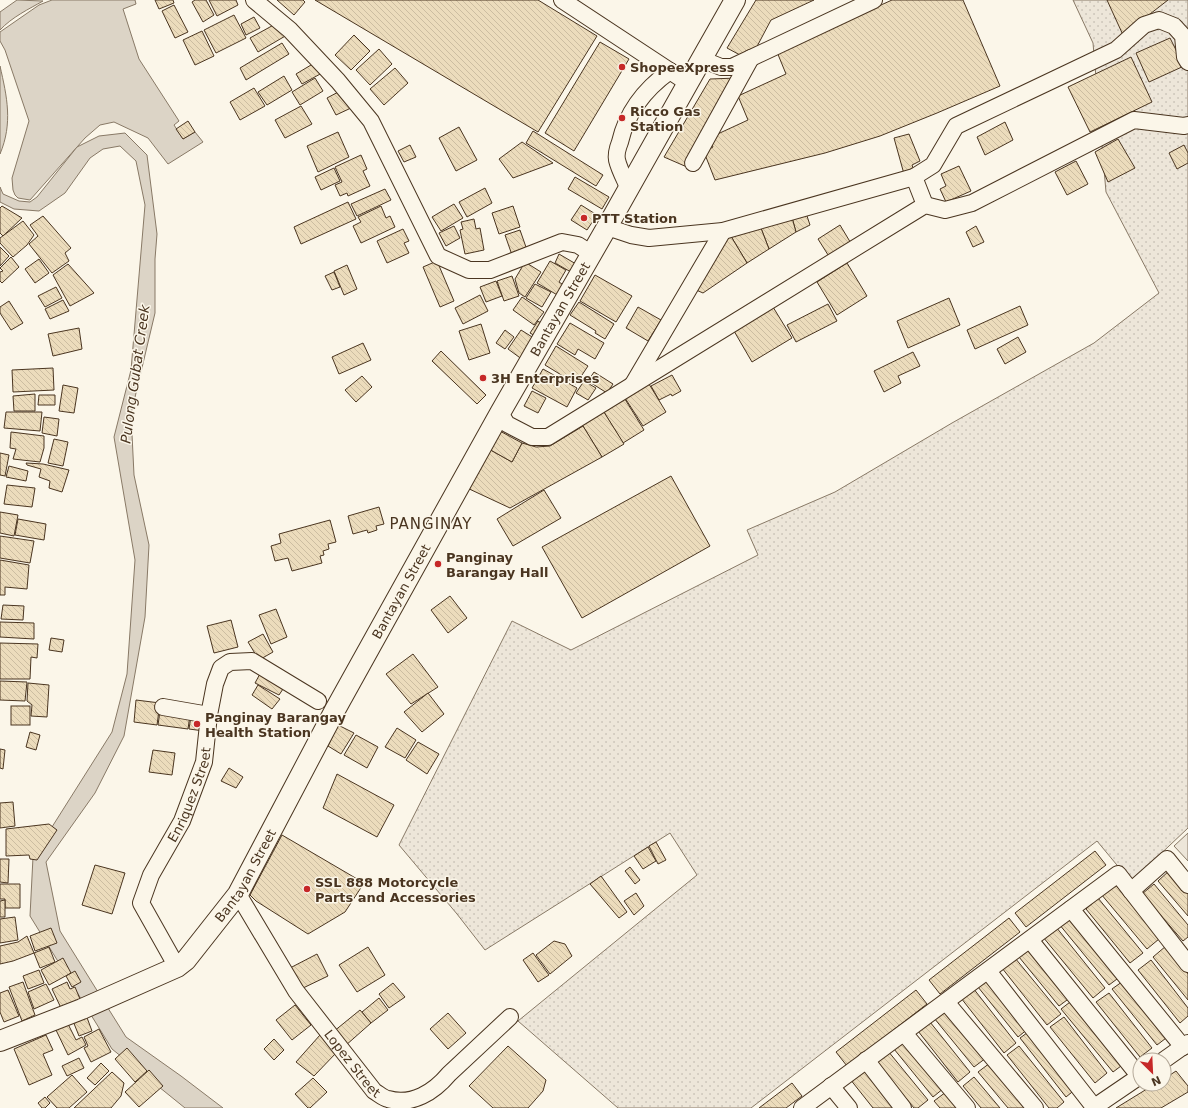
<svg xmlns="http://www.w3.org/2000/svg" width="1188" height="1108" font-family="'DejaVu Sans',sans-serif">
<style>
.grass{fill:url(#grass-dots);stroke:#887966}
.garden{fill:#ede6d9;stroke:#887966}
.water{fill:#dcd4c6;stroke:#887966}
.building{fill:url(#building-back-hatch);stroke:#4a3520}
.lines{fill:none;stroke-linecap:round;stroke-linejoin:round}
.minor-casing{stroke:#4a3520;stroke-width:18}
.major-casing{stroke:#4a3520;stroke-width:22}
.minor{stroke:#fbf6e9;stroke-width:16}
.major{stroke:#fbf6e9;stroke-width:20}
.poi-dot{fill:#c62828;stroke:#fbf6e9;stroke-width:1.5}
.labels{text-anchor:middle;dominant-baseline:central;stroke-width:3;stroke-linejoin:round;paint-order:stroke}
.poi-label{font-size:13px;font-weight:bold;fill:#4a3520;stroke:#fbf6e9;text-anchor:start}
.street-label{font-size:13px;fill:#4a3520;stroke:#fbf6e9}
.water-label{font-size:14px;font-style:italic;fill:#4a3520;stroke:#fbf6e9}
.quarter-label{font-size:15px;letter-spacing:1px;fill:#4a3520;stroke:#fbf6e9}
</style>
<defs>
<pattern id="grass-dots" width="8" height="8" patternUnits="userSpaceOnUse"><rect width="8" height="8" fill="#ede6d9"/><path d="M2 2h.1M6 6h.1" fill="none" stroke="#cdc6ba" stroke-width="1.8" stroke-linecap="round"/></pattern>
<pattern id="building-back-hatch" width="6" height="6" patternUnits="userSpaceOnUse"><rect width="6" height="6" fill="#ecdcbc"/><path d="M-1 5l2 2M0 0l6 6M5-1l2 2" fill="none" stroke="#ccbda1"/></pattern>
</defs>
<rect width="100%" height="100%" fill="#fbf6e9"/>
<polygon class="grass" points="1073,0 1188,0 1188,828 1131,882 1097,841 751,1108 618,1108 518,1021 697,875 670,833 485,950 457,914 399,845 512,621 571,650 758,555 747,530 835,492 952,423 1094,343 1159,293 1106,192 1093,43"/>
<polygon class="garden" points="1188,833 1188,861 1174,846"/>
<g class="water">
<path d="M17,0L43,1C29,9 12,17 0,30V12Z"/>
<polygon points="52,0 135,0 136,4 123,9 139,59 179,121 174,125 183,139 195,132 203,142 168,164 148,138 114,122 100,125 85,138 30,200 18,198 15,195 13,190 12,178 29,121 5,50 0,41 0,32 39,5"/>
<path d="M0,66C7,97 13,123 0,154Z"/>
<polygon points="125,133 147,155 157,234 155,259 155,313 131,414 134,475 149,545 145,617 124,736 95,793 46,862 60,931 126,1037 181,1076 223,1108 185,1108 112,1049 30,916 33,857 112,732 127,674 135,560 114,437 131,370 145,205 136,161 120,146 103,149 90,158 65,193 39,211 14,209 0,202 0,187 3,194 19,201 30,202 37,197 77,147 99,136"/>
</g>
<g class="building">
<polygon points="155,0 173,0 174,3 159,9"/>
<polygon points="195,0 206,0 214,15 203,22 192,2"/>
<polygon points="209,0 236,0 238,5 217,16"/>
<polygon points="277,0 303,0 305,2 294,15"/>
<polygon points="315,0 538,0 597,36 538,132"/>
<polygon points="756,0 814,0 771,20 753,54 740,55 727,48"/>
<polygon points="892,0 963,0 1000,86 937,113 880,136 825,153 715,180 704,152 713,147 709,138 748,120 738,96 786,74 777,52"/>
<polygon points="1107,0 1168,0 1123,35"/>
<polygon points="174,5 188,32 175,38 162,11"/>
<polygon points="234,15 246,38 216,53 204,30"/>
<polygon points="254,17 260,28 246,35 241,24"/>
<polygon points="279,22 287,35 258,52 250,38"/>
<polygon points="202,31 214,56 195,65 183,40"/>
<polygon points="354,35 370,51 351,70 335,55"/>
<polygon points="1170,38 1184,66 1149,82 1136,53"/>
<polygon points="600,42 629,59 574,151 545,133"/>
<polygon points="282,43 289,54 246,80 240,68"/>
<polygon points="379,49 392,64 370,85 356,70"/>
<polygon points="1131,57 1152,102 1090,132 1068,87"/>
<polygon points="316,62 322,73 302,84 296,74"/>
<polygon points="395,68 408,83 384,105 370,89"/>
<polygon points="284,76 292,90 267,105 258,92"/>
<polygon points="315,78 323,91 300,105 292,92"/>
<polygon points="737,78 687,167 664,157 710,79"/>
<polygon points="254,88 265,106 240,120 230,102"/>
<polygon points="342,90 351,108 336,115 327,98"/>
<polygon points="301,106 312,124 285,138 275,120"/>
<polygon points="188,121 195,132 183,139 176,129"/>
<polygon points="1005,122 1013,140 985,155 977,137"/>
<polygon points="459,127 477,160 456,171 439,138"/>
<polygon points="533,131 603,175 596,186 526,143"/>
<polygon points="338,132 349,157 318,172 307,146"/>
<polygon points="909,134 920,161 912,165 914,171 904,174 894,138"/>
<polygon points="1118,139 1135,168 1108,182 1095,152"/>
<polygon points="522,142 553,163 513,178 499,159"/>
<polygon points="410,145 416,157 404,162 398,151"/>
<polygon points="1184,145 1188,153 1188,163 1177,169 1169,153"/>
<polygon points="361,155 367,169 363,171 370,186 348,196 347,193 340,196 335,185 342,182 335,167"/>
<polygon points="1076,161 1088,184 1067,195 1055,172"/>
<polygon points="959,166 971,191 946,202 940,189 946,186 941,174"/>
<polygon points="334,168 340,181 321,190 315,177"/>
<polygon points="575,177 609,197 602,209 568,189"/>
<polygon points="485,188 492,203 467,217 459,202"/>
<polygon points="385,189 391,200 357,216 351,204"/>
<polygon points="348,202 356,219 301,244 294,227"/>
<polygon points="454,204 463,218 441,231 432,217"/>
<polygon points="581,205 597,215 587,230 571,220"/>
<polygon points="2,206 22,218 3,236 0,233 0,208"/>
<polygon points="381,206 386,218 390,216 395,227 361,243 353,226 361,222 358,217"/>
<polygon points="513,206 520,227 499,234 492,213"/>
<polygon points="805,210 810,225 796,232 791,214"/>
<polygon points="791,214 796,232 769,249 759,223"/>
<polygon points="43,216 71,248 65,253 69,261 52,273 29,244 38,236 30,225"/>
<polygon points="474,219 476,229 480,228 484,250 465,254 460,230 463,229 461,222"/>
<polygon points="23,221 34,235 27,245 13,257 0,243 0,238"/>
<polygon points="759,223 769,249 747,263 729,233"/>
<polygon points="840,225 852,245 830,258 818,239"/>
<polygon points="454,226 460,238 446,246 439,233"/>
<polygon points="976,226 984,242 973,247 966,232"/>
<polygon points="403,229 409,241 404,243 409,253 387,263 377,241"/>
<polygon points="520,230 527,250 512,255 505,235"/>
<polygon points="729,233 747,263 703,293 694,289"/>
<polygon points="0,247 9,256 0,266"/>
<polygon points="559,254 576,264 571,272 555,263"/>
<polygon points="11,257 19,267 2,283 0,281 0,272 3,271 0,268"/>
<polygon points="39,259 49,273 35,283 25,269"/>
<polygon points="437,261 454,301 440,307 423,267"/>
<polygon points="550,261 566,270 559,282 565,286 559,296 537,283"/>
<polygon points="525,262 541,272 525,297 519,293 515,279"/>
<polygon points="847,263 867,296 837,315 817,282"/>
<polygon points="68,264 94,293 70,306 53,275"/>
<polygon points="347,265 357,289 344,295 334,271"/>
<polygon points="334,272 340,287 332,290 325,276"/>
<polygon points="595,275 632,296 616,322 580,301"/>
<polygon points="512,276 519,296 504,301 497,281"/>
<polygon points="496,281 502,296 486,302 480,287"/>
<polygon points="535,284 551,292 542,307 526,298"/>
<polygon points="56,287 62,298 45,307 38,296"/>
<polygon points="480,295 488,311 463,324 455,308"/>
<polygon points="522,297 544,312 534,325 513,310"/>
<polygon points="949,298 960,325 908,348 897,321"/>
<polygon points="63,300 69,311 50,319 45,309"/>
<polygon points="9,301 23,323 11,330 0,313 0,307"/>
<polygon points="579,302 614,324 605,339 595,333 596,331 570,315"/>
<polygon points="828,304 837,321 796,342 787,325"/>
<polygon points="1020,306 1028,325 975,349 967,330"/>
<polygon points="638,307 661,320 648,341 626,328"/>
<polygon points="773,307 792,338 752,362 734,331"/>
<polygon points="538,321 545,326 537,337 530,333"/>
<polygon points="570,323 604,343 595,359 578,349 575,355 557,344"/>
<polygon points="481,324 490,353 469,360 459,331"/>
<polygon points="79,328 82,349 53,356 48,334"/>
<polygon points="505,330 514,337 505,349 496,343"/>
<polygon points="521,330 537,340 523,360 508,349"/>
<polygon points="1018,337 1026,352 1005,364 997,349"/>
<polygon points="363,343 371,360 339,374 332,357"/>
<polygon points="556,346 588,366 576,384 545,365"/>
<polygon points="441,351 486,395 477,404 432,361"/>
<polygon points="913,352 920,366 898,376 901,383 884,392 874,371"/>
<polygon points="53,368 54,390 13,392 12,370"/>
<polygon points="543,369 577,388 567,407 532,388"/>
<polygon points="594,372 613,384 607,393 588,381"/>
<polygon points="672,375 681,391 672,396 671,394 659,400 651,386"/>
<polygon points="362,376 372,387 356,402 345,390"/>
<polygon points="584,381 596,388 588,400 576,393"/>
<polygon points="649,384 666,412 643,426 625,398"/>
<polygon points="63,385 78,388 74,413 59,411"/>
<polygon points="532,391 546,398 538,413 524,406"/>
<polygon points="35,394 35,411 14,411 13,396"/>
<polygon points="39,395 55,395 55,405 38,405"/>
<polygon points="623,396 644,430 623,443 602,409"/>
<polygon points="602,409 624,444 602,457 581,423"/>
<polygon points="6,412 42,412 40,431 4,428"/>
<polygon points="44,417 59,419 57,436 42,433"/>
<polygon points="583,426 602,457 510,508 465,487 487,448 512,462 522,443 536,447 550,446"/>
<polygon points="498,430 522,443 512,462 487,448"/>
<polygon points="11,432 44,436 44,448 40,462 13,459 16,449 10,448"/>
<polygon points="54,439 68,442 63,466 48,463"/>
<polygon points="0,453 9,455 5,476 0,475"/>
<polygon points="26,463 43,464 69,470 62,492 49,488 50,481 39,477 41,469 27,465"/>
<polygon points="9,466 28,471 26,481 6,477"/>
<polygon points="671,476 710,546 582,618 542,547"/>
<polygon points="7,485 35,488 32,507 4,504"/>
<polygon points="544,490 561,518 513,546 497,519"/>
<polygon points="379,507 384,524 376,526 377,530 368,533 367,530 353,534 348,516"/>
<polygon points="0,512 18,515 14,536 0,533"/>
<polygon points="18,519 46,524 44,540 15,535"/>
<polygon points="330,520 336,542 328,544 329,549 323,551 324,555 320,556 322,563 292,571 288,558 275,561 271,546 281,543 279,534"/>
<polygon points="0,536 34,541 30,563 0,558"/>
<polygon points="0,560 29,565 27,589 5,587 5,595 0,595"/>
<polygon points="450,596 467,618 448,633 431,610"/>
<polygon points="3,605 24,606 23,620 1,619"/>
<polygon points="276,609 287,637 271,644 259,615"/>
<polygon points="231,620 238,647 214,653 207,626"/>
<polygon points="0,622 34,623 34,639 0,637"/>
<polygon points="263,634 273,652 259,660 248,642"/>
<polygon points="51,638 64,640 62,652 49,650"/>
<polygon points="0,643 38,644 37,658 31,657 30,679 0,679"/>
<polygon points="413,654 438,687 411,704 386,674"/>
<polygon points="261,672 285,686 279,695 255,683"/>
<polygon points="0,681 27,682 25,701 0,700"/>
<polygon points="28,683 49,685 47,717 31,716 32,705 27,701"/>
<polygon points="258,685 280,699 272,709 252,695"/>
<polygon points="428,693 444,714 422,732 404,712"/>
<polygon points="136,700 160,703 157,725 134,722"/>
<rect x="11" y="706" width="19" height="19"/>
<polygon points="160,711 190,715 188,729 158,725"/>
<polygon points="191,716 206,718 204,731 189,729"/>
<polygon points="338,725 354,733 341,754 328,746"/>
<polygon points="397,728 416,740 405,758 385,747"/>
<polygon points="30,732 40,735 36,750 26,747"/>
<polygon points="356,735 378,747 367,768 344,755"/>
<polygon points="418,742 439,754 427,774 406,760"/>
<polygon points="0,749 5,750 3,769 0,768"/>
<polygon points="153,750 175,753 172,775 149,772"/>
<polygon points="229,768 243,777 236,788 221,781"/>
<polygon points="337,774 394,805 377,837 323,808"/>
<polygon points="13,802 15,826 0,828 0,803"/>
<polygon points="49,824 57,830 37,860 30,859 29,855 6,856 6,829"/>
<polygon points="282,835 364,883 345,912 308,934 256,901 250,895"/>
<polygon points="656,842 666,860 658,864 649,846"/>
<polygon points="648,847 656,861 643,869 634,856"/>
<polygon points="1095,851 1106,865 1026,927 1015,913"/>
<polygon points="0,859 9,859 8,883 0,882"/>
<polygon points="95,865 125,873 112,914 82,905"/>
<polygon points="630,867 640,880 635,884 625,871"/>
<polygon points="1170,870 1188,893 1188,916 1158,881"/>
<polygon points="601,876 627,912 619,918 590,884"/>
<polygon points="0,884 20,884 20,908 5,908 5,899 0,899"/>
<polygon points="1115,884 1159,939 1147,949 1101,894"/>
<polygon points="1154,884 1188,925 1188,937 1183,941 1142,894"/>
<polygon points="636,893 644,906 634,915 624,901"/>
<polygon points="1098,898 1143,953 1130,963 1086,909"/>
<polygon points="5,900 5,917 0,917 0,901"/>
<polygon points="1071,915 1121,976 1109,985 1059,924"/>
<polygon points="15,917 18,940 0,943 0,919"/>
<polygon points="1009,918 1020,932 940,994 929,980"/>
<polygon points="1056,927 1105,988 1093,998 1043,937"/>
<polygon points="51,928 57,943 35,951 30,936"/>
<polygon points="27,936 34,953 13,961 0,964 0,946 18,942"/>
<polygon points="554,941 565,944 572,956 550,974 536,955"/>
<polygon points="1166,946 1188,974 1188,1000 1153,957"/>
<polygon points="49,947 55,962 40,968 34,953"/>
<polygon points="368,947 385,975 357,992 339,965"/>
<polygon points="1032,947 1071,997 1059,1006 1019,957"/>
<polygon points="533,953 549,975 538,982 523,960"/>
<polygon points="317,954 328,976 301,989 290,968"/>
<polygon points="63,958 71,973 49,985 41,970"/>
<polygon points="1015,958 1061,1014 1047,1025 1002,968"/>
<polygon points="1151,960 1188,1008 1188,1016 1180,1023 1138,970"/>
<polygon points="39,970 44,983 28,989 23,976"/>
<polygon points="75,971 81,982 72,987 66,976"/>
<polygon points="990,978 1029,1028 1018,1037 978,987"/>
<polygon points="1126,979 1170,1035 1157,1045 1112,989"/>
<polygon points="23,982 35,1015 22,1021 9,987"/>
<polygon points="67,982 70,989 75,987 80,999 61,1008 52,989"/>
<polygon points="393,983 405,997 389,1008 379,994"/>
<polygon points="46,984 54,1000 34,1009 28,992"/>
<polygon points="973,988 1016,1043 1004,1053 961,998"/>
<polygon points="8,990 19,1016 4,1022 0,1012 0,993"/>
<polygon points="916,990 927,1004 847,1066 836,1052"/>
<polygon points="1109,993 1152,1048 1140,1057 1096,1002"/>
<polygon points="379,998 388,1010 371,1023 362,1012"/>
<polygon points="1074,999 1125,1063 1113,1072 1061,1009"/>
<polygon points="295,1005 311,1025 292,1040 276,1020"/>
<polygon points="946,1009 986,1058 974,1067 934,1018"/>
<polygon points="360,1010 371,1023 345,1046 333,1032"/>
<polygon points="448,1013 466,1033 448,1049 430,1029"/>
<polygon points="86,1015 92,1031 79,1036 73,1021"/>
<polygon points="1064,1017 1107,1073 1095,1083 1050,1027"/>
<polygon points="930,1022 970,1072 958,1082 918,1031"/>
<polygon points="68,1024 76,1040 82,1037 86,1045 68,1055 56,1030"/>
<polygon points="99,1029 111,1052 91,1062 84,1048 88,1046 84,1037"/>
<polygon points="1031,1030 1077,1088 1066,1097 1020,1038"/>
<polygon points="46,1035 53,1050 43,1054 52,1075 29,1085 14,1049"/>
<polygon points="320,1035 337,1052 314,1076 296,1062"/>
<polygon points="274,1039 284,1050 274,1060 264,1049"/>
<polygon points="905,1040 944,1088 933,1097 894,1049"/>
<polygon points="508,1046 546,1080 543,1091 528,1108 493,1108 469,1086"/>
<polygon points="1019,1046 1064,1102 1057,1108 1049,1108 1007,1055"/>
<polygon points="127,1048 147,1071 135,1082 115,1059"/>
<polygon points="888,1051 928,1100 918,1108 914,1108 876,1062"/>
<polygon points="79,1058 84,1068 67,1076 62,1066"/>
<polygon points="101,1063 109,1071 95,1085 87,1078"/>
<polygon points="990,1063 1027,1108 1008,1108 978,1072"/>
<polygon points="863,1069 894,1108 873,1108 850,1079"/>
<polygon points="149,1070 163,1086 139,1107 125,1092"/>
<polygon points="1176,1071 1188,1086 1188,1092 1161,1108 1116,1108 1155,1084 1164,1084 1164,1079"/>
<polygon points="112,1072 124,1083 121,1096 111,1108 74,1108"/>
<polygon points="72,1075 87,1092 69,1108 57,1108 47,1097"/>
<polygon points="974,1077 1000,1108 981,1108 963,1086"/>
<polygon points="313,1078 327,1092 310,1108 308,1108 295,1094"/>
<polygon points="792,1083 802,1096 786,1108 759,1108"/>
<polygon points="946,1092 960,1108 940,1108 934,1101"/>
<polygon points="45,1097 50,1103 45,1108 42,1108 38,1103"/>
</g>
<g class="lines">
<g class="minor-casing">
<g id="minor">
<polyline points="254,0 290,30 338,81 371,121 438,256 469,270 490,270 562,242 578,245 592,254"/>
<polyline points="562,0 688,83"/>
<polyline points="701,59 721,67 732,67 874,0"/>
<polyline points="693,163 751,58"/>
<polyline points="914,177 925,205"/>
<path d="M629,189C625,180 619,169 617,160C616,155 618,147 620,142C627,111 645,89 670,71"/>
<polyline points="607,227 631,235 649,238 723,231 914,177 933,165 956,126 1116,50 1144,25 1159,20 1174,26 1183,36 1185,57 1188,62"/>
<polyline points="633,384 723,231"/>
<polyline points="500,413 507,424 532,437 548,437 925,205 945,210 972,203 1134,120 1184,126 1188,125"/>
<polyline points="163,707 209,715"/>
<polyline points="1131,891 1167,859 1188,885"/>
<path id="s1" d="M238,894L296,991L374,1091C379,1094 383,1098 388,1099C412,1106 434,1092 449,1074L510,1017"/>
<polyline points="1071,909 1183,1047"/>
<polyline points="1030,940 1140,1077"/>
<path id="s2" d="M177,967L141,903L151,875L182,821L204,762L209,715L215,684L221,668L230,662L252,661L318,701"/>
<polyline points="988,971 1094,1107"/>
<polyline points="946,1002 1035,1108"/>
<polyline points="904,1033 967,1108"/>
<polyline points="866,1060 903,1108"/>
<polyline points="1164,1060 1188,1043"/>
<polyline points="831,1086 849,1108"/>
<polyline points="802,1108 1118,874 1188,964"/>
<polyline points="1093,1108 1140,1076"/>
</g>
</g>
<g class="major-casing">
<g id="major">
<path id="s3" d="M0,1041L82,1009L177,967L186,960L238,894L335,710L500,413L607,227L688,83L735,0"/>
</g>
</g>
<use href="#minor" class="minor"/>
<use href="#major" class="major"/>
</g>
<g class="poi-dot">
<circle cx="622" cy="67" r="4"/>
<circle cx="622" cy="118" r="4"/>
<circle cx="584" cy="218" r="4"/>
<circle cx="483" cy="378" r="4"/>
<circle cx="438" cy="564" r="4"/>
<circle cx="197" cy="724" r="4"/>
<circle cx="307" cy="889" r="4"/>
</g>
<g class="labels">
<g class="poi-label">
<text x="630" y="67">ShopeeXpress</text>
<text x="630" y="111">Ricco Gas<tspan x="630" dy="15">Station</tspan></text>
<text x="592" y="218">PTT Station</text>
<text x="491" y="378">3H Enterprises</text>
<text x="446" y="557">Panginay<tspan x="446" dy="15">Barangay Hall</tspan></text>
<text x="205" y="717">Panginay Barangay<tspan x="205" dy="15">Health Station</tspan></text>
<text x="315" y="882">SSL 888 Motorcycle<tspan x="315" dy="15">Parts and Accessories</tspan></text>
</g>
<g class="street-label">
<text stroke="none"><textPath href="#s3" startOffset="955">Bantayan Street</textPath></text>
<text stroke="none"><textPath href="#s3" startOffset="631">Bantayan Street</textPath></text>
<text stroke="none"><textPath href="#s2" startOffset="193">Enriquez Street</textPath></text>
<text stroke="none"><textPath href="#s3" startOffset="307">Bantayan Street</textPath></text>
<text stroke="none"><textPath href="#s1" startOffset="205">Lopez Street</textPath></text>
</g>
<g class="water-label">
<text transform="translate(135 374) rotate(-82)">Pulong Gubat Creek</text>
</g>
<g class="quarter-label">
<text x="431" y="524">PANGINAY</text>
</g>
</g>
<g transform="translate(1152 1072) rotate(156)"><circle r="19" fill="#fbf6e9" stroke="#b4a999"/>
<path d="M0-3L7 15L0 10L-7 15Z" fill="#c62828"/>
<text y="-6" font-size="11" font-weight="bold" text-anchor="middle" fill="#4a3520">N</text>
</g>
</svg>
